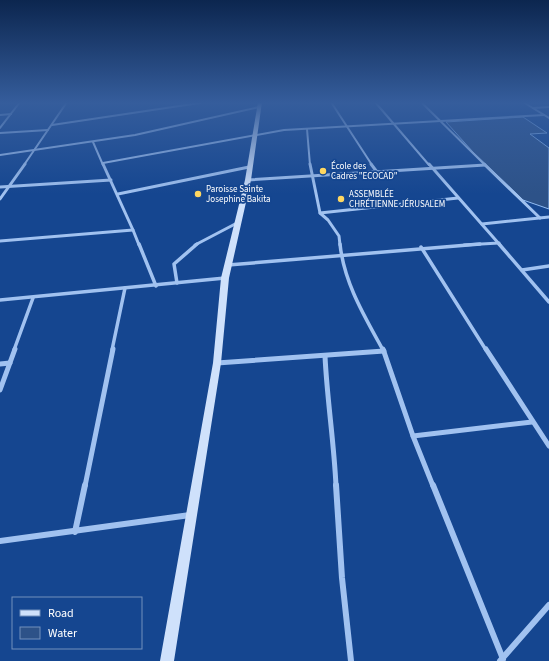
<svg xmlns="http://www.w3.org/2000/svg" width="549" height="661" font-family="'Source Sans 3',sans-serif">
<style>
.water{fill:#2d5288;stroke:#93bdf3}
.lines{fill:none;stroke-linecap:round;stroke-linejoin:round}
.street-far4{stroke:#a1c2f0;stroke-width:2}
.street-far3{stroke:#a1c2f0;stroke-width:3}
.street-far2{stroke:#a1c2f0;stroke-width:3.5}
.street-far1{stroke:#a1c2f0;stroke-width:5}
.street{stroke:#a1c2f0;stroke-width:6}
.secondary{fill:#cfe1fb;fill-rule:evenodd}
.poi-dot{fill:#ffd761;stroke:#154690;stroke-width:1.5}
.labels{text-anchor:middle;dominant-baseline:central;stroke-width:3.5;stroke-linejoin:round;paint-order:stroke}
.far-poi-label{font-size:9px;fill:#fff;stroke:#154690;text-anchor:start}
</style>
<rect width="100%" height="100%" fill="#154690"/>
<polygon class="water" points="523,117 547,133 530,134 549,148 549,209 523,200 473,152 446,122"/>
<g class="lines">
<g class="street-far4">
<polyline points="331,102 372,165"/>
<polyline points="375,102 429,165"/>
<polyline points="421,102 485,165"/>
<polyline points="523,102 549,118"/>
<polyline points="533,108 549,107"/>
<polyline points="0,115 11,114"/>
<polyline points="52,125 206,102"/>
<polyline points="0,128 20,102"/>
<polyline points="307,129 310,165"/>
<polyline points="0,133 48,130"/>
<polyline points="93,142 103,165"/>
<polyline points="0,155 135,135 259,107"/>
<polyline points="103,163 284,130 544,115"/>
<polyline points="24,165 67,102"/>
</g>
<g class="street-far3">
<polyline points="310,164 320,213 328,220 339,236 340,245"/>
<polyline points="371,164 377,172"/>
<polyline points="429,164 500,245"/>
<polyline points="484,164 540,218"/>
<polyline points="248,180 485,165"/>
<polyline points="0,187 111,180"/>
<polyline points="118,194 249,167"/>
<polyline points="0,199 25,164"/>
<polyline points="320,213 458,198"/>
<polyline points="482,224 549,217"/>
<polyline points="133,230 139,245"/>
<polyline points="0,241 133,230 103,164"/>
<polyline points="195,245 237,223"/>
<polyline points="464,245 499,243"/>
</g>
<g class="street-far2">
<polyline points="139,244 156,286"/>
<path d="M340,244C344,283 365,317 383,350"/>
<polyline points="499,244 549,302"/>
<polyline points="421,247 486,350"/>
<polyline points="228,265 480,244"/>
<polyline points="522,270 549,266"/>
<polyline points="177,283 174,264 197,244"/>
<polyline points="0,300 225,278"/>
<polyline points="14,350 33,298"/>
<polyline points="112,350 125,288"/>
</g>
<g class="street-far1">
<polyline points="383,349 413,436 433,486"/>
<polyline points="486,349 549,446"/>
<path d="M325,356C327,399 334,442 336,486"/>
<polyline points="217,363 384,351"/>
<polyline points="0,364 10,363"/>
<polyline points="0,390 15,349"/>
<polyline points="413,436 532,422"/>
<polyline points="85,486 113,349"/>
</g>
<g class="street">
<polyline points="336,485 342,578 351,661"/>
<polyline points="433,485 503,659"/>
<polyline points="75,532 85,485"/>
<polyline points="0,541 190,515"/>
<polyline points="500,661 549,605"/>
</g>
<polygon class="secondary" points="258,102 262,102 251,180 229,278 221,363 174,661 160,661 213,363 221,278 245,180"/>
</g>
<linearGradient id="sky" x2="0" y2="1"><stop stop-color="#0c264f"/><stop offset="0.53" stop-color="#355d9c"/><stop offset="1" stop-color="#355d9c" stop-opacity="0"/></linearGradient>
<rect width="549" height="194" fill="url(#sky)"/>
<g class="poi-dot">
<circle cx="323" cy="171" r="4"/>
<circle cx="198" cy="194" r="4"/>
<circle cx="341" cy="199" r="4"/>
</g>
<g class="labels">
<g class="far-poi-label">
<text x="331" y="166">École des<tspan x="331" dy="10">Cadres "ECOCAD"</tspan></text>
<text x="206" y="189">Paroisse Sainte<tspan x="206" dy="10">Josephine Bakita</tspan></text>
<text x="349" y="194">ASSEMBLÉE<tspan x="349" dy="10">CHRÉTIENNE JÉRUSALEM</tspan></text>
</g>
</g>
<rect x="12" y="597" width="130" height="52" fill="#154690" stroke="#7390bc"/>
<rect x="20" y="610" width="20" height="6" fill="#cfe1fb" stroke="#7390bc"/>
<text x="48" y="617" font-size="12" fill="#ffffff">Road</text>
<rect x="20" y="627" width="20" height="12" fill="#2d5288" stroke="#7390bc"/>
<text x="48" y="637" font-size="12" fill="#ffffff">Water</text>
</svg>
